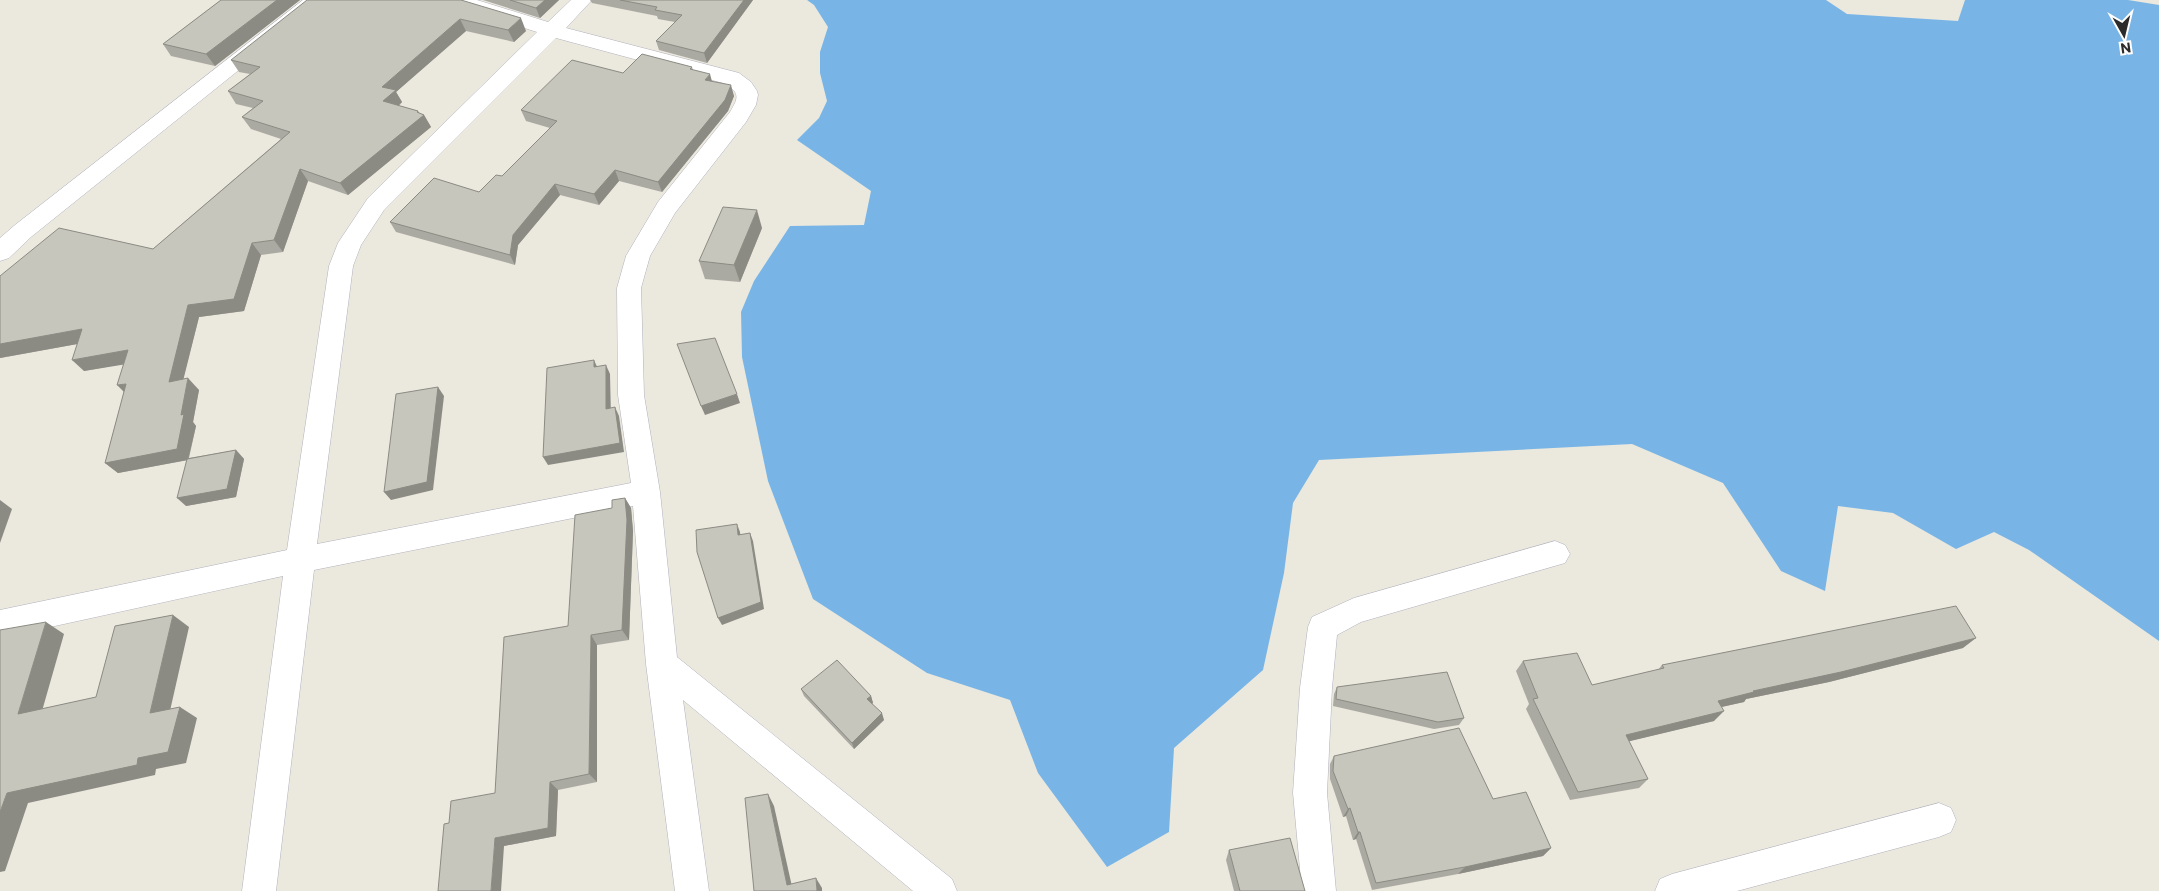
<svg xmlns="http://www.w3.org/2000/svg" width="2159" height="891" font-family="Commissioner,sans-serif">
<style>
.water{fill:#78b5e6}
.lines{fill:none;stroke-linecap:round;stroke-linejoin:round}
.minor-casing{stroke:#b1b1bd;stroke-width:1}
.minor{fill:#fff;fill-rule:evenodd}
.wall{fill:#abaaa2}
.shaded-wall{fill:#8b8b84}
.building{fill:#c7c6bc;stroke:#8b8b84}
</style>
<rect width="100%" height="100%" fill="#ebe8de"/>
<polygon class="water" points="807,0 1826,0 1847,14 1958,21 1965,0 2128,0 2159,5 2159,641 2029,550 1994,532 1956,549 1893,513 1838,506 1825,591 1781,571 1723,483 1632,444 1319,460 1293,503 1284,573 1263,670 1174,748 1169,832 1107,867 1038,773 1010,700 927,673 813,599 768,481 742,357 741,312 754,281 790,226 864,225 871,191 797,140 819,118 827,101 820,73 820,52 828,27 814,5"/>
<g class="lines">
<g class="minor-casing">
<g id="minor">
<polygon points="303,0 326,0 31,237 9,258 0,261 0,238 15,225"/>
<path d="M446,0H477L548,22L571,0H592L566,28L739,73L751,82L757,91L758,95L756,105L746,122L675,213L650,256L641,288L644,395L660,492L677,657L952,879L957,891H913L683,700L709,891H675L646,664L633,506L314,570L276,891H242L283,576L0,638V610L287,550L329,266L338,243L368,198L537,32L449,4ZM556,38L723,83C739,92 740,96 730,112L658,202L626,256L617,288L618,395L631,483L317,544L353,266L361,245L384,210Z"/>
<polygon points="1555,541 1565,545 1570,554 1565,563 1361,622 1337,635 1332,688 1327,793 1336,891 1302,891 1293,793 1300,688 1308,627 1312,617 1354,598"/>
<polygon points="1939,803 1951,808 1956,820 1951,832 1939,837 1737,891 1655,891 1660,879 1672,874"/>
</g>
</g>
<use href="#minor" class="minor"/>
</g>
<g class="wall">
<polygon points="221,0 300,0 215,66 171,56 163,44"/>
<polygon points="461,0 526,31 514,42 466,31 396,92 402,102 399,106 418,111 419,113 424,115 431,127 348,195 308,181 283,252 261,255 244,311 199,317 183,379 199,390 193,422 196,426 189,458 236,450 244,459 236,497 186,506 187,460 118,473 105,463 124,392 123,364 84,371 77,344 0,358 0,276 153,249 281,139 251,129 242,117 253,108 236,104 228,91 250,74 239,72 231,60"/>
<polygon points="483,0 559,0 540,18"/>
<polygon points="590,0 753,0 707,63 659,50 656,41 675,22 658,19 657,16 592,3"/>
<polygon points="692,67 693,70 734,96 728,111 662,192 619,181 599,205 560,195 518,245 515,265 396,232 390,222 479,192 502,176 550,128 526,121 521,110 623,73"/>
<polygon points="762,228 740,282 705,279 699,261"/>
<polygon points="625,498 631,508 633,531 629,640 597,645 597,782 558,790 556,836 504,846 449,823 495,793 568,626 612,508"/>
<polygon points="1963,648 1829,682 1746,699 1744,702 1721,707 1714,721 1629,741 1648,779 1639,788 1570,800 1526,709 1529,704 1516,671 1523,661 1592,685 1658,670 1662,665"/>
<polygon points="1337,687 1464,718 1459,725 1434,729 1333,706 1334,694"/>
<polygon points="801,689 871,696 873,703 872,704 884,720 854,749 804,696"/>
<polygon points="1334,756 1493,799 1551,848 1543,856 1458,874 1372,890 1356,839 1353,840 1346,816 1343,817 1330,779 1330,764"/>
<polygon points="1229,850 1305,891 1234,891 1226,860"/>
</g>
<g class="shaded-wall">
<polygon points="277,0 300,0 215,66 206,54"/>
<polygon points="545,0 559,0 540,18 536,8"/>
<polygon points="744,0 753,0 707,63 704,53"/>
<polygon points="521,18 526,31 514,42 508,30"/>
<polygon points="460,19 466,31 396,92 402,102 390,113 383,101 382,87"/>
<polygon points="710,74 713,85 705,80"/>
<polygon points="731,85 734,96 728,111 662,192 658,182"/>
<polygon points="418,111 421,117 424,115 431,127 348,195 340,183"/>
<polygon points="300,169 308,181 283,252 274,240"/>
<polygon points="615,170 619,181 599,205 594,194"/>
<polygon points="555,184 560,195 518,245 515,265 510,255 513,235"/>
<polygon points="757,210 762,228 740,282 734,265"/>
<polygon points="252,243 261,255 244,311 199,317 180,393 169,382 188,305"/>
<polygon points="82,329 94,341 0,358 0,344"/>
<polygon points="128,350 139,362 84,371 72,360"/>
<polygon points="594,360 598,369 594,367"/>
<polygon points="606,365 610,374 611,418 606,409"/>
<polygon points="188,378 199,390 193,422 196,426 188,460 118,473 105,463 181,415"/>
<polygon points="126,384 129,397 117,385"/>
<polygon points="438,387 444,396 433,490 391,500 384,492"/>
<polygon points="737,394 740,403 705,415 701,406"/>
<polygon points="615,407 619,416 624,452 548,465 543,457"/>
<polygon points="236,450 244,459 236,497 186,506 177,498"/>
<polygon points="625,498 631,508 633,531 629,640 622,630"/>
<polygon points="0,500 12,509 0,543"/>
<polygon points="737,524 740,532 741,543 738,535"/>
<polygon points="750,533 753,541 764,609 722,625 718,618"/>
<polygon points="173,615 189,627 167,724 150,713"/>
<polygon points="46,622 64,634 38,725 18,714"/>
<polygon points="591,635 597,645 597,782 589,774"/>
<polygon points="1976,638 1963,648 1829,682 1746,699 1744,702 1708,710 1718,701 1753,691"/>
<polygon points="871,696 873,703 869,706 867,699"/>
<polygon points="180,707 197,718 186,763 156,769 155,775 28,803 5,871 0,872 0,812 7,793 138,758"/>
<polygon points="1724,711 1714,721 1618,744 1626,735"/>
<polygon points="882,713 884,720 854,749 852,743"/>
<polygon points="550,782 558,790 556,836 504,846 501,891 491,891 495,838"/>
<polygon points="768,794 774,806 793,891 787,885"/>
<polygon points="1350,808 1346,816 1343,817 1348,809"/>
<polygon points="1358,832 1360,832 1356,839 1353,840"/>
<polygon points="1551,848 1543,856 1458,874 1465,867"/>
<polygon points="816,878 822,888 822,891 817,891"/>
</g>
<g class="building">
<polygon points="221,0 277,0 206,54 163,44"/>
<polygon points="307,0 461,0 521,18 508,30 460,19 382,87 396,90 383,101 418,111 417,112 424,115 340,183 300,169 274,240 252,243 234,299 188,305 169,382 188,378 181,415 184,414 177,449 105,463 126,384 117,385 128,350 72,360 82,329 0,344 0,276 59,228 153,249 290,132 242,117 263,101 228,91 260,67 231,60"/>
<polygon points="510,0 545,0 536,8"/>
<polygon points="620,0 744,0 704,53 656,41 682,15 655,10 657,7"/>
<polygon points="642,54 692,67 690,69 710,74 705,80 731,85 725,100 658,182 615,170 594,194 555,184 513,235 510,255 390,222 434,178 479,192 496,175 502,176 557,121 521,110 572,60 623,73"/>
<polygon points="723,207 757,210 734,265 699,261"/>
<polygon points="715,338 737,394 701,406 677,344"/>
<polygon points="594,360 594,367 606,365 606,409 615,407 620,443 543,457 547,368"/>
<polygon points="438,387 427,482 384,492 396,394"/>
<polygon points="236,450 227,489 177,498 187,459"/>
<polygon points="625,498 627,520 622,630 591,635 589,774 550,782 548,828 495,838 491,891 438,891 444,824 449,823 451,801 495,793 504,637 568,626 575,515 612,508 612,500"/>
<polygon points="737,524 738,535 750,533 761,602 718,618 697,552 696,530"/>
<polygon points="1956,606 1976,638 1841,672 1753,691 1754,692 1718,701 1724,711 1626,735 1648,779 1578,792 1533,699 1538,698 1523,661 1577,653 1592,685 1664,668 1662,665"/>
<polygon points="173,615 150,713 180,707 168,752 138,758 137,765 7,793 0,812 0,630 46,622 18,714 96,697 115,626"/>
<polygon points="837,660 871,696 867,699 882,713 852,743 801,689"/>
<polygon points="1447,672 1464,718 1438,722 1336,699 1337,687"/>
<polygon points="1459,728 1493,799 1526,792 1551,848 1465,867 1376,883 1360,832 1358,832 1350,808 1348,809 1333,771 1334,756"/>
<polygon points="768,794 787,885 816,878 817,891 754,891 745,798"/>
<polygon points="1290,838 1305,891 1240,891 1229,850"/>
</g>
<g transform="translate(2124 35) rotate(172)" stroke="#ffffff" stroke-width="4" paint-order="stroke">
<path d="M0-4L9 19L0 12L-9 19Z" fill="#2b2b2b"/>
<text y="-8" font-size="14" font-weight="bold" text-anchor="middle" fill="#2b2b2b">N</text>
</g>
</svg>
